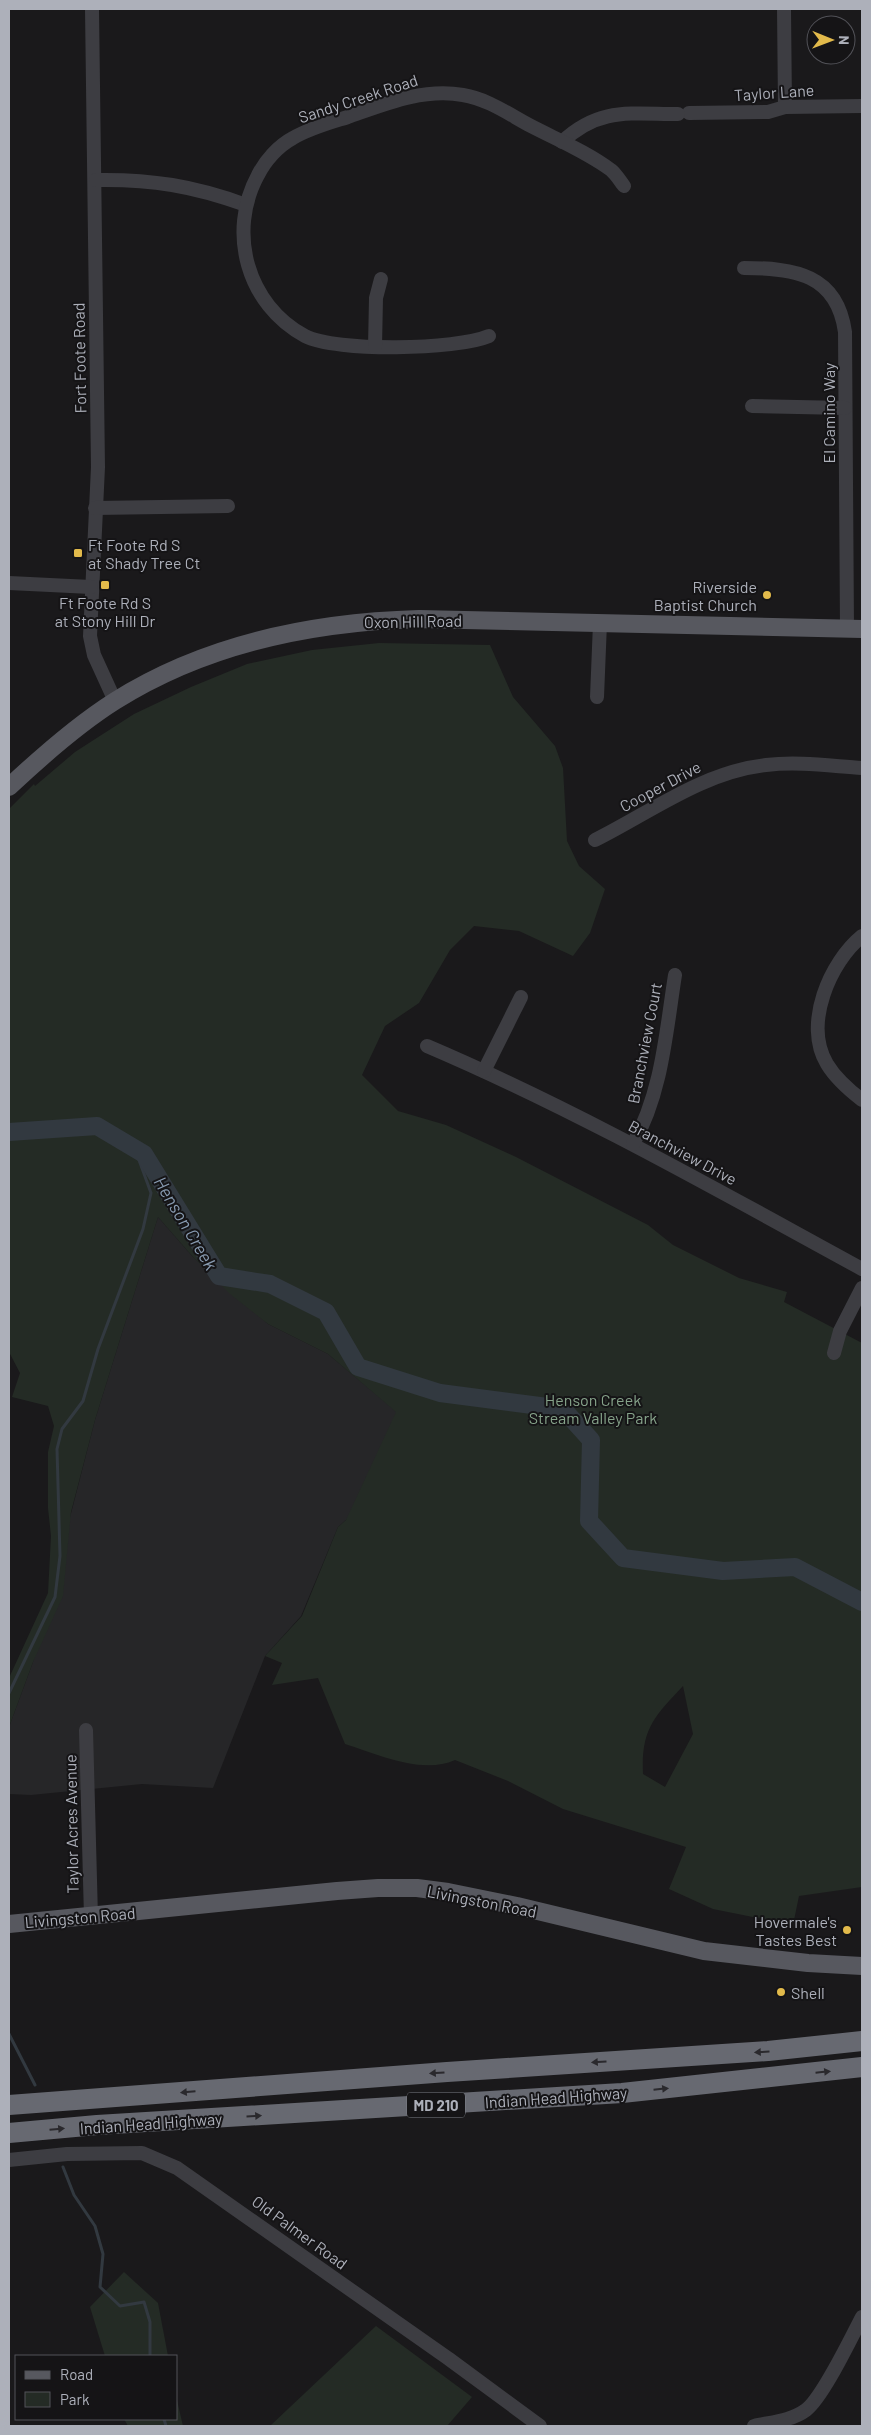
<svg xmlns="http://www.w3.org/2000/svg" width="871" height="2435" font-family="Barlow,sans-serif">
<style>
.built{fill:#262628}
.green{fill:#242b25;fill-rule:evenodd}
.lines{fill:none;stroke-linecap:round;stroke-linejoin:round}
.stream{stroke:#323940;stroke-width:3}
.river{stroke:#323940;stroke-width:18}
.minor{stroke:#3d3d42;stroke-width:14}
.major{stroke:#57585f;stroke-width:18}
.highway{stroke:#676971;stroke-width:20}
.oneway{fill:#2a292d}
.poi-dot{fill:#e2ba4b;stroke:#151416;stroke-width:2}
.labels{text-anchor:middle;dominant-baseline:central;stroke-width:4;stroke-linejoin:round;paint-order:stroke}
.shield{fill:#151416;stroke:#7f8189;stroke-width:1}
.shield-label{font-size:15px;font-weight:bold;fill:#adb0ba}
.street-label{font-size:16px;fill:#adb0ba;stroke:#151416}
.poi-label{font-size:16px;fill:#adb0ba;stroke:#151416;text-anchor:start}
.park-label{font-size:16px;fill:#86a38a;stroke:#151416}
.water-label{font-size:18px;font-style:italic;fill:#889bb1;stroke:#151416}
</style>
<rect width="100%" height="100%" fill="#1a191b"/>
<polygon class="built" points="158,1217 193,1257 268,1324 328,1354 403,1417 379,1491 338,1527 301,1616 265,1656 213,1788 142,1784 31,1795 9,1794 9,1727 33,1662 95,1420"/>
<g class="green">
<path d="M379,643L490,645L513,697L555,746L563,768L567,841L579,866L605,889L590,933L573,956L519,931L474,926L450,950L419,1003L385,1026L362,1075L398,1111L446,1125L516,1157L648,1225L673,1245L739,1278L787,1292L784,1302L862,1343V1887L799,1896L793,1925L713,1909L669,1889L686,1847L563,1809L508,1781L455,1760C422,1775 377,1754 345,1744L318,1678L272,1685L282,1663L265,1656L302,1616L338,1527L346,1520L396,1412L328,1354L268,1324L230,1294L193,1257L158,1217L95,1420L71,1512L63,1596L33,1662L9,1727V1678L48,1593L51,1536L48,1508V1452L54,1426L48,1406L12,1397L20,1373L9,1352V809L34,784L35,786L75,752L134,714L191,687L247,664L312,650ZM683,1686L693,1734L665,1787L643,1774C641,1729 654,1717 683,1686Z"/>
<polygon points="124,2272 158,2303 168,2356 105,2356 90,2307"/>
<polygon points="376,2326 472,2397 447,2426 270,2426"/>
<polygon points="176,2396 183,2426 128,2426 124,2419 176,2419"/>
</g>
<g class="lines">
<g class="stream">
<polyline points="9,1693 55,1597 60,1556 57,1449 62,1429 83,1401 98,1349 143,1229 151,1193 135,1149"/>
<polyline points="9,2034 35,2085"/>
<polyline points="63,2167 74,2195 95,2226 103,2254 100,2287 120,2306 144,2302 150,2322 150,2356"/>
<polyline points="164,2419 166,2426"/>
</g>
<polyline class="river" points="9,1132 97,1126 144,1154 219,1276 270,1284 326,1312 358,1367 440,1393 563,1409 591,1440 589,1521 623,1558 723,1571 795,1567 862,1602"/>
<g class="minor">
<polyline points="92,9 98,467 90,636 94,655 115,701"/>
<polyline points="784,9 785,107"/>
<polyline points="689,113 768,112 785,107 862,106"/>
<path d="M562,142C599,107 630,114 678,114"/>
<path d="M96,180C151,179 194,186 246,205"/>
<path d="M744,268C794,268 837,274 845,332L847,629"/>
<path d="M489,336C456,350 336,352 305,336C247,305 227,232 258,175C265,161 278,146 293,138C310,128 329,123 348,117C385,104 423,88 463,95C488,99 510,115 531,126C558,140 587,152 611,170C616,174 620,181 624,186"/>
<polyline points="375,347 376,298 381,279"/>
<polyline points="752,406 845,408"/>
<polyline points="95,508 228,506"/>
<polyline points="9,583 91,587"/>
<polyline points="597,697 600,623"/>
<path d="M595,840C651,812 703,772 766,765C798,761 831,766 862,768"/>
<path d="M862,936C830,962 803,1024 827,1064C836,1079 849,1090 862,1100"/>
<path d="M427,1046C577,1110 719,1191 862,1269"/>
<polyline points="484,1071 521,997"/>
<path d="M633,1144C662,1093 666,1032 675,975"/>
<polyline points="834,1353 840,1331 862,1288"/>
<polyline points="86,1730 91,1917"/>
<polyline points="9,2160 67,2154 142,2153 177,2168 449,2359 540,2426"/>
<path d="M754,2426C771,2422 791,2421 806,2410C823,2397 851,2338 862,2317"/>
</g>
<g class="major">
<path d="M9,787C42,756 77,725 115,701C207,643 312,622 419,619L862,629"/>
<polyline points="9,1924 337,1891 378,1888 417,1888 448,1892 517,1906 704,1951 808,1963 862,1966"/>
</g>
<g class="highway">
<polyline points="9,2105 447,2072 768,2051 862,2041"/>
<polyline points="9,2133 97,2125 622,2093 862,2067"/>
</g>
</g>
<defs><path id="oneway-solid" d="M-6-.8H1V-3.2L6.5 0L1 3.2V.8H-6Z" transform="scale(1.25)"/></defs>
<g class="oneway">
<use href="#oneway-solid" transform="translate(762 2052) rotate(177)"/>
<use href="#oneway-solid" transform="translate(599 2062) rotate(176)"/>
<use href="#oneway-solid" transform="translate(823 2072) rotate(-6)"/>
<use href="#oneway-solid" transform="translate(437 2073) rotate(176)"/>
<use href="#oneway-solid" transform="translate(661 2089) rotate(-6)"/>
<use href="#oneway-solid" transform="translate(188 2092) rotate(175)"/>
<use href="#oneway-solid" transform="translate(254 2116) rotate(-4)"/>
<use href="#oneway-solid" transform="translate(57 2129) rotate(-5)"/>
</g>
<g class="poi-dot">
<rect x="73" y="548" width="10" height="10" rx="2.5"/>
<rect x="100" y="580" width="10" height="10" rx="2.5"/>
<circle cx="767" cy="595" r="5"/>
<circle cx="847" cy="1930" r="5"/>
<circle cx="781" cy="1992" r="5"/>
</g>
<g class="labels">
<rect class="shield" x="407" y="2092.5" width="58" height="25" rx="4"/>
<g class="shield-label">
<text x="436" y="2105">MD 210</text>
</g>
<g class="street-label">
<text transform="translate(774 92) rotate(-4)">Taylor Lane</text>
<text transform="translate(358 98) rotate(-18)">Sandy Creek Road</text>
<text transform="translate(79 358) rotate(-91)">Fort Foote Road</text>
<text transform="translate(828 413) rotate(-90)">El Camino Way</text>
<text transform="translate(413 621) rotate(-1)">Oxon Hill Road</text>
<text transform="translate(660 786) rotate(-28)">Cooper Drive</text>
<text transform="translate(644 1043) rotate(-79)">Branchview Court</text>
<text transform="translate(683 1152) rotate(28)">Branchview Drive</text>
<text transform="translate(71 1824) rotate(-91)">Taylor Acres Avenue</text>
<text transform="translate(482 1901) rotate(11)">Livingston Road</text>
<text transform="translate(80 1917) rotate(-5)">Livingston Road</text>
<text transform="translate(556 2097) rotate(-4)">Indian Head Highway</text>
<text transform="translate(151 2123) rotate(-4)">Indian Head Highway</text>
<text transform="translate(300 2232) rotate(36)">Old Palmer Road</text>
</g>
<g class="poi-label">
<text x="88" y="544">Ft Foote Rd S<tspan x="88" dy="18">at Shady Tree Ct</tspan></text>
<text x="757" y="586" text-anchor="end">Riverside<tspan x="757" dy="18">Baptist Church</tspan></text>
<text x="105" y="602" text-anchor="middle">Ft Foote Rd S<tspan x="105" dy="18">at Stony Hill Dr</tspan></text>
<text x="837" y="1921" text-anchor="end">Hovermale's<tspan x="837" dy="18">Tastes Best</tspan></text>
<text x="791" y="1992">Shell</text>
</g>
<g class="park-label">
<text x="593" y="1399">Henson Creek<tspan x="593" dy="18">Stream Valley Park</tspan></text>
</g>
<g class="water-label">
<text transform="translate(186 1223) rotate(59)">Henson Creek</text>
</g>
</g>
<rect width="871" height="2435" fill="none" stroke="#adb0ba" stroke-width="20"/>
<rect x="15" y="2355" width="162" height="65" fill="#151416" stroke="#525258"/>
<rect x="25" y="2371" width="25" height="8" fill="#57585f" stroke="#525258"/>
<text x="60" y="2380" font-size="15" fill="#adb0ba">Road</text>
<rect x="25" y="2392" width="25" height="15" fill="#242b25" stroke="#525258"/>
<text x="60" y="2405" font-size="15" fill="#adb0ba">Park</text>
<g transform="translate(831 40) rotate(91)"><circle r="24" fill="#151416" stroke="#525258"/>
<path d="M0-4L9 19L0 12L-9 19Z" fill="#e2ba4b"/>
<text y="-8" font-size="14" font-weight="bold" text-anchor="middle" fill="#adb0ba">N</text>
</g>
</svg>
